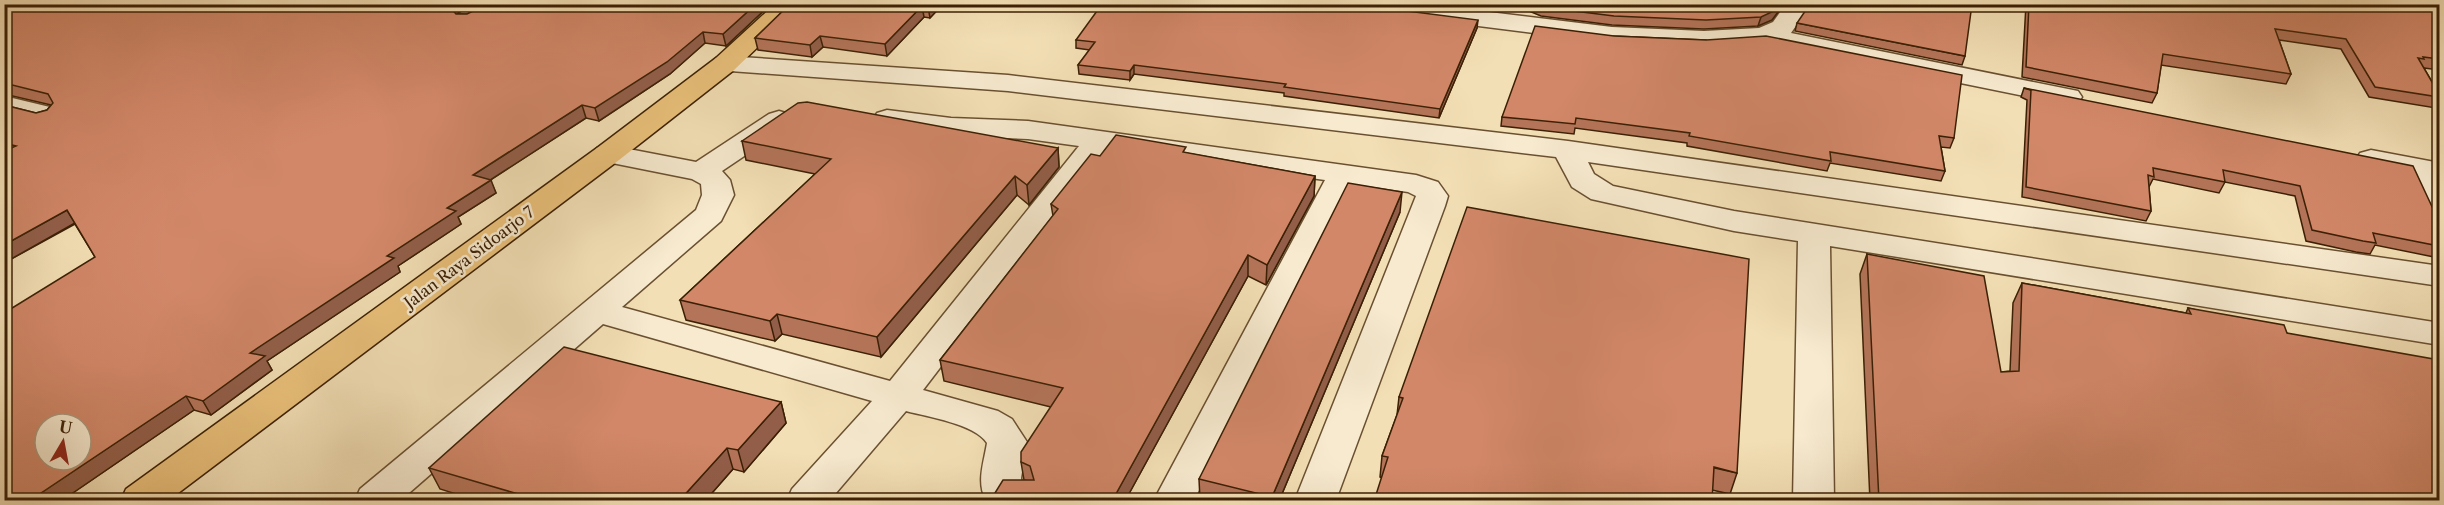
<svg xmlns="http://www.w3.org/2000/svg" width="2444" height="505" font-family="'Libre Caslon Text',serif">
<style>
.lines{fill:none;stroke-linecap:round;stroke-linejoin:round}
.minor-casing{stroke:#6a5031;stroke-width:3}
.major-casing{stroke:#3c2005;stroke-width:3}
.minor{fill:#f7eacf;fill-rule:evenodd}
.major{fill:#eac07a;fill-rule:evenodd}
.wall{fill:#b47459;stroke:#3c2005;stroke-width:1.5}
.shaded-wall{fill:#925e49;stroke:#3c2005;stroke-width:1.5}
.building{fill:#d18768;stroke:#3c2005;stroke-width:1.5;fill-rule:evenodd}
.labels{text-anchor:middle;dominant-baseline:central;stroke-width:5;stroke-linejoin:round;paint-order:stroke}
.street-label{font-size:16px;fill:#3c2005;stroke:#f7eacf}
</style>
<rect width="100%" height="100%" fill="#f3dfb5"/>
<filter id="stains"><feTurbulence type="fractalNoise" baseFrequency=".00333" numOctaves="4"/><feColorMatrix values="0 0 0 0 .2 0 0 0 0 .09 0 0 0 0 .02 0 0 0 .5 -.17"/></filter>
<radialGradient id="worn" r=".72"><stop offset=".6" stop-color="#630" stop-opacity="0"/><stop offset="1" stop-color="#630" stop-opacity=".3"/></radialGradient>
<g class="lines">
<g class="minor-casing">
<g id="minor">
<path d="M469,4H496C487,18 476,27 460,23L456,18Z"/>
<polygon points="1368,4 1423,4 1612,27 1704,31 1759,28 1773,22 1786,4 1811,4 1791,33 2068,89 2078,91 2082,97 2078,103 2068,105 1764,43 1704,47 1612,43 1407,17 1371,9"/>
<polygon points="725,56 1008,75 1568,141 2440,266 2440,286 1588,162 1594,174 1613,186 1734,211 2440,323 2440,345 1830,246 1834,500 1793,500 1798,241 1734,231 1591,199 1572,187 1556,157 1008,91 716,70 712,64 716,58"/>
<polygon points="4,96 54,108 58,114 54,120 44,123 4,113"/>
<path d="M887,110L951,118L1028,121L1416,175L1438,182L1448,196L1445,206L1336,500H1295L1416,196L1408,192L1354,184L1194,500H1154L1325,180L1107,150L923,390L998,411L1012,419L1027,442L1021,478L1022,486L1030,489L1035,500H986C976,483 984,462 987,443C975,424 928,417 906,411L830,500H787L792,489L872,401L603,324L401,500H355L360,489L696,210L702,195L701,184L692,179L597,160L593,154L597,148L608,145L696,162L769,114L779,111L789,114L793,120L789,126L722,171L730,180L734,195L721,221L622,307L890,381L1079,146L1028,139L951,136L877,125L873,119L877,113Z"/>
<polygon points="2371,150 2440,163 2440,223 2429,221 2408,175 2360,165 2356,159 2360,153"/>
</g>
</g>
<g class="major-casing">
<polygon id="major" points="775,4 802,4 734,70 619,160 169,500 121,500 126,489 597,148 716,58"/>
</g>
<use href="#minor" class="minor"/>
<use href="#major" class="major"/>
</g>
<g class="wall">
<polygon points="485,4 771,4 726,46 705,43 670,74 599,121 586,118 490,180 496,193 458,217 461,224 398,266 400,272 267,361 272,370 211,415 194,410 61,501 4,501 95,257 75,224 4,263 4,105 36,113 47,110 51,105 4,94 4,9 467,14 482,7"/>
<polygon points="790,4 943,4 930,18 924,17 887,56 823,47 812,57 758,50 755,38"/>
<polygon points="1446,4 1487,4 1485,9"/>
<polygon points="1512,4 1784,4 1772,20 1758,26 1704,29 1612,25 1541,16"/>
<polygon points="2026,4 2439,4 2439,70 2424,68 2439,94 2439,102 2436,108 2369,97 2341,49 2279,40 2291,74 2286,84 2161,65 2157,93 2152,103 2022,77"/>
<polygon points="1797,23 1965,56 1962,65 1795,31"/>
<polygon points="1477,28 1439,118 1284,96 1284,93 1134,74 1130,80 1079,74 1078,65 1090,50 1076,48 1076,40"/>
<polygon points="1614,36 1706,40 1954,138 1950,148 1941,147 1945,171 1941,181 1830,163 1827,171 1687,146 1687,143 1575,128 1574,134 1501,126 1502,117"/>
<polygon points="2024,88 2439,213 2439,258 2375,245 2370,254 2356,252 2306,241 2295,196 2225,182 2219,193 2153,179 2149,187 2151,211 2146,221 2022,197 2027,100 2021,97"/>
<polygon points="742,141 1058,148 1059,167 1029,205 1017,195 881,357 782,334 775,341 686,320 680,300 815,174 746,160"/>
<polygon points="1186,153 1315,176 1314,196 1266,285 1248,276 1125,501 1024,480 1021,462 1051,407 944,381 940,360 1053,216 1051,204"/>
<polygon points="1400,212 1279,501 1200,500 1199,479"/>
<polygon points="1867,254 2001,372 2010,371 2013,303 2022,283 2186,313 2188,308 2287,333 2439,501 1870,501 1860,274"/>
<polygon points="1399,397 1737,473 1730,494 1712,490 1382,478 1380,477 1382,456 1397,415"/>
<polygon points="781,402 786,423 744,472 733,469 705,501 478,501 440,489 429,468"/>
</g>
<g class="shaded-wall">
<polygon points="451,4 466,4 454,18 450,7"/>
<polygon points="756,4 771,4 726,46 723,34"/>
<polygon points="930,4 943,4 930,18 928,7"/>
<polygon points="1779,4 1784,4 1772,20 1758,26 1761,17"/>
<polygon points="922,6 924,17 887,56 885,44"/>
<polygon points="1478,20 1477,28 1439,118 1440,109"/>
<polygon points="703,32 705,43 670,74 599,121 595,108"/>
<polygon points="820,36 823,47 812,57 810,45"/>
<polygon points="1134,65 1134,74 1130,80 1130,71"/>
<polygon points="582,105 586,118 478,188 473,175"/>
<polygon points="1058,148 1059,167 1029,205 1027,185"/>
<polygon points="1015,176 1017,195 881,357 877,337"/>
<polygon points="1315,176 1314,196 1266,285 1267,265"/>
<polygon points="491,180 496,193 458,217 461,224 398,266 400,272 267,361 272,370 211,415 203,401 250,353 387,256 447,208"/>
<polygon points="1402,192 1400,212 1279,501 1272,501 1272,497"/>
<polygon points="67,210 75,223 4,263 4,245"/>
<polygon points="1248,255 1248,276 1125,501 1112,501"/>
<polygon points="777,314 782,334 775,341 770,321"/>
<polygon points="186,396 194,410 61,501 29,501"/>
<polygon points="781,402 786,423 744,472 738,450"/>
<polygon points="727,448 733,469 705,501 679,501"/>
</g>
<g class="building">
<path d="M18,4H451L450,7L456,14H467L482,7L485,4H756L723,34L703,32L667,62L595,108L582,105L473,175L491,180L447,208L456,211L387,256L394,258L250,353L265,356L203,401L186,396L29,501H4V313L95,257L67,210L4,245V151L16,146L4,143V105L36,113L47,110L53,103L48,94L4,83V9ZM45,424H81V460H45Z"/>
<polygon points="790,4 930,4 928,7 922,6 885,44 820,36 810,45 755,38"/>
<polygon points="1102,4 1378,4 1407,11 1478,20 1440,109 1284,87 1286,84 1134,65 1130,71 1078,65 1095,42 1076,40"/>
<polygon points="1535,4 1779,4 1774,11 1761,17 1706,20 1614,16 1542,7"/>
<polygon points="1810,4 1972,4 1965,56 1797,23"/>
<polygon points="2029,4 2439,4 2439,59 2423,57 2424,59 2418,58 2439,94 2439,97 2375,87 2346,39 2275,29 2291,74 2163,54 2157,93 2026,67"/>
<polygon points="1535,26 1614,36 1706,40 1766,36 1962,75 1954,138 1939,136 1945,171 1830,152 1831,161 1689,136 1690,133 1576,118 1575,124 1502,117"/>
<polygon points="2024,88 2413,166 2435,213 2439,213 2439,246 2373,233 2376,243 2363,241 2312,230 2300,186 2223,170 2225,182 2153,168 2154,177 2148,175 2151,211 2026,187 2031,90"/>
<polygon points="807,102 1058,148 1027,185 1015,176 877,337 777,314 770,321 680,300 831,159 742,141 798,103"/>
<polygon points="1116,135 1186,147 1183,152 1315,176 1267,265 1248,255 1112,501 990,501 1003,480 1034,480 1030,466 1021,462 1021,452 1063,388 940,360 1058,209 1051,204 1091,154 1100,156"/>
<polygon points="1348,183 1402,192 1272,497 1199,479"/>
<polygon points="1467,207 1749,259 1737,473 1714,467 1712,501 1374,501 1388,457 1382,456 1403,398 1399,397"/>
<polygon points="1867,254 1984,276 2001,372 2019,371 2022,283 2191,314 2188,308 2284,325 2287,333 2439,360 2439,501 1879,501"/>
<polygon points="564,347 781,402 738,450 727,448 679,501 542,501 429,468"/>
</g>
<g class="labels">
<g class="street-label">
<text transform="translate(469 257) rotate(-37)">Jalan Raya Sidoarjo 7</text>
</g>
</g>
<rect width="2444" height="505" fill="none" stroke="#f3dfb5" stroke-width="24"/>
<rect x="6" y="6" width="2432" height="493" fill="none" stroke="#3c2005" stroke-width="3"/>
<rect x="12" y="12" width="2420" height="481" fill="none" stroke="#3c2005" stroke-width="1.5"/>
<g transform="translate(63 442) rotate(10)"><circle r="28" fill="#f7eacf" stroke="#ac997e" stroke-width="1.5"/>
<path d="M0-4.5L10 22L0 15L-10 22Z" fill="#8f2418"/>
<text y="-9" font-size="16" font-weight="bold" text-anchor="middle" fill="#3c2005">U</text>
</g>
<rect width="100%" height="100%" filter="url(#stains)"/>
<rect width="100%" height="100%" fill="url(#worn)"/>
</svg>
